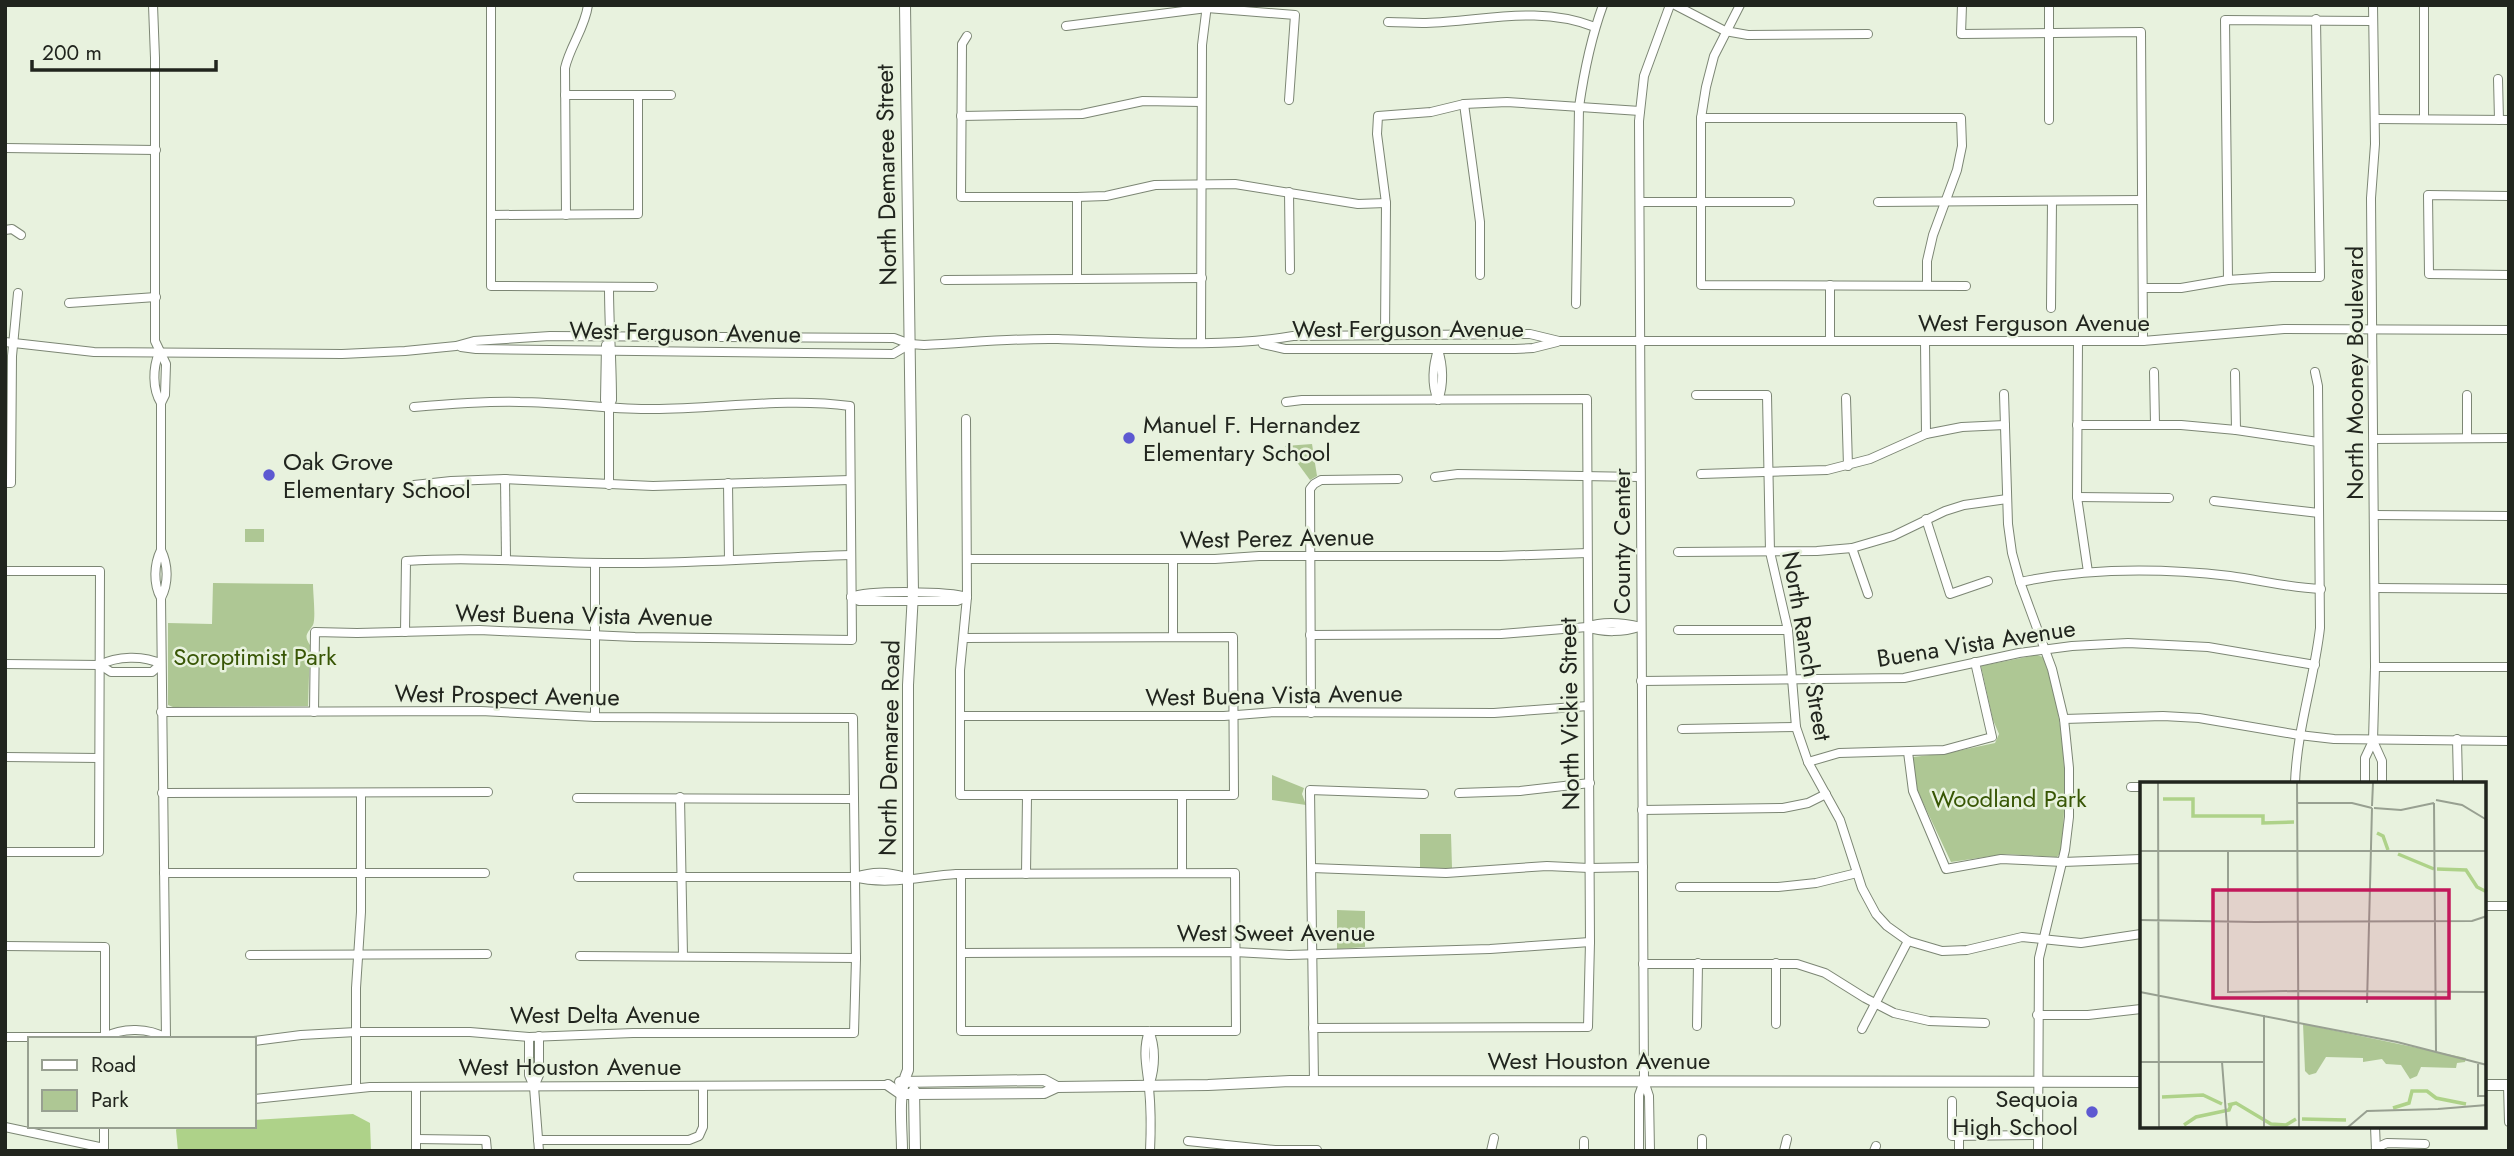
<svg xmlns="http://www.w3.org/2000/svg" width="2514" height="1156" font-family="Jost,sans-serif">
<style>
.green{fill:#aec794}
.water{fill:#aed289}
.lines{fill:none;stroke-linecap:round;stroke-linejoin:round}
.minor-casing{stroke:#7c8674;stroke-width:10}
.major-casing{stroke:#7c8674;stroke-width:12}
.minor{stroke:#fff;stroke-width:8}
.major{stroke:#fff;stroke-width:10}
.poi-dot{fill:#5d59d1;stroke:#e8f2de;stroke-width:2.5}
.labels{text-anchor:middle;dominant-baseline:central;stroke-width:5;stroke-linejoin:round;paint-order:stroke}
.street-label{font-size:24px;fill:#21251e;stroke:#e8f2de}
.poi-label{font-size:24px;fill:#21251e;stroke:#e8f2de;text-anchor:start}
.park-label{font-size:24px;fill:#385605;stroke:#e8f2de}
.inset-river{fill:none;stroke:#aed289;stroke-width:3.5}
.inset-road{fill:none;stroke:#98a091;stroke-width:2}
.view{fill:#c2185b;fill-opacity:0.15;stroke:#c2185b;stroke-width:3.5}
.inset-edge{fill:none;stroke:#21251e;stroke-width:3.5}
</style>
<rect width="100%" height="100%" fill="#e8f2de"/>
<g class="green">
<polygon points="1312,444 1317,476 1310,480 1285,446"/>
<rect x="245" y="529" width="19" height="13"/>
<path d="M213,583L313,584C313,593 316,618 313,625C308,633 303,635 310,645L308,706L173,707L168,705V623L212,624Z"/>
<path d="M2037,655L2043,657C2066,721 2068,786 2061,852L2057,857L2006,854L1951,862L1918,792L1911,759L1913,757L1948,753L1995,743L1999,734L1993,720L1981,666Z"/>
<polygon points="1272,775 1304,788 1302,794 1306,805 1272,800"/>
<polygon points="1420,834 1451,834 1452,868 1420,868"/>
<polygon points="1337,910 1365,911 1365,947 1337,949"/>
</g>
<polygon class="water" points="353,1114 370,1123 371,1151 178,1151 176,1130 178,1126 254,1126 254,1120"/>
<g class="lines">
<g class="minor-casing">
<g id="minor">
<path d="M153,5L155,58V341L166,364L165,395L161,403V550C168,564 169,583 161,598L166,1039"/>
<polyline points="491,5 491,286 653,287"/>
<polyline points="1675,5 1725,31 1748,35 1868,34"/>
<polyline points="1740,5 1714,56 1706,87 1701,118 1701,285 1966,286"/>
<polyline points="1962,5 1961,34 2141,32 2143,341"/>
<polyline points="2049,5 2049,120"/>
<polyline points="2424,5 2424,119"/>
<path d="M1388,22C1401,22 1414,23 1426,23C1485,21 1538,5 1595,27"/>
<polyline points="1066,26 1207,8 1295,15 1289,100"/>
<polyline points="967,36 962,44 961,197 1077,197 1106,196 1155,185 1235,184 1358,204 1386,203"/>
<polyline points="2498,79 2499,120"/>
<polyline points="565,95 671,95"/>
<polyline points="1464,104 1480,222 1480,275"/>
<polyline points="961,116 1082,114 1143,101 1201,102"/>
<polyline points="1701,118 1961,118 1962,146 1957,170 1933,235 1927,261 1927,285"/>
<polyline points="2375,119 2509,120"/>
<polyline points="5,148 156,150"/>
<polyline points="1289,192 1290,270"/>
<polyline points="2509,196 2428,195 2429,274 2509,275"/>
<polyline points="1077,197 1077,279"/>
<polyline points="1640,202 1790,202"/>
<polyline points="1878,202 2142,200"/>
<polyline points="491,215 638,214 638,95"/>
<path d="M566,215L565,68C570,46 585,28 588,5"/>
<polyline points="5,230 12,229 21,235"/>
<polyline points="945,280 1202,278"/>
<polyline points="2228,280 2225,20 2373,21"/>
<polyline points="1830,285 1830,341"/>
<path d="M609,287C609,325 612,362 612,400L609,407V485"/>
<polyline points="2144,288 2181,288 2228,280 2272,277 2320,277 2316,19"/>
<polyline points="69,303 156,297"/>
<path d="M1576,304L1579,107C1584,72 1591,38 1603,5"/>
<polyline points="2051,308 2052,201"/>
<polyline points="1385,335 1386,203 1377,134 1378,116 1431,112 1464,104 1507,102 1640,111"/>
<polyline points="2078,341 2077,497 2088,572"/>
<path d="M5,342L94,352L342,354L405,351L456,346L474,341L550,336L894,338L910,344L924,345C969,343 1013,338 1058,339C1136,341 1216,349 1293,336L1530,334L1559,341H2143L2284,329L2509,330"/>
<polyline points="1201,342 1202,45 1207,5"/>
<polyline points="1925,342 1926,434"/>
<polyline points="1263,344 1285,349 1515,349 1533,348 1557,342"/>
<polyline points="606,345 605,400 609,407"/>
<polyline points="461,347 476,349 893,354 910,344"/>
<path d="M1438,350C1433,365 1431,385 1438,400"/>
<path d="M1438,350C1443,365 1444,385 1438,400"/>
<path d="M159,353C153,367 152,389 161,403"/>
<polyline points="2154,372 2155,424"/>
<polyline points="2235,373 2236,430"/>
<polyline points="2004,394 2008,524 2012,553 2020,582 2052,669 2064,719 2069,768 2069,817 2065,850 2039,958 2038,1151"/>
<polyline points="1696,395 1767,395 1770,552 1788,630 1796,727 1808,762 1840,820 1862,888 1876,914 1887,926 1908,941 1942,951 1967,950 2022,937 2081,943 2141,934"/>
<polyline points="1846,398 1848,466"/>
<polyline points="1286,402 1302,400 1587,399 1590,942 1588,1027 1313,1028"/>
<polyline points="2077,425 2181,425 2236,430 2318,442"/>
<polyline points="2467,438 2467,395"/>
<polyline points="2374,439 2509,438"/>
<polyline points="1701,474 1827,470 1870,459 1926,434 1962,427 2005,425"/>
<polyline points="1435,477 1458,474 1640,477"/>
<polyline points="505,479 506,558"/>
<polyline points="5,483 11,483 12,356 18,293"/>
<polyline points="728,483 729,560"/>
<polyline points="414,485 451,481 505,479 653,486 850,480"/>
<polyline points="2077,497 2169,498"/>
<polyline points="2214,501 2319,513"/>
<polyline points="2374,515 2509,516"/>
<polyline points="1926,519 1950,594 1988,581"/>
<polyline points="1852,548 1868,594"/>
<path d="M161,550C154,564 153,584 161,598"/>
<polyline points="1678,552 1817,551 1852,548 1893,536 1945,511 1964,505 2007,499"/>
<polyline points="968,559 1215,559 1259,556 1500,556 1587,553"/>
<polyline points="1173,559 1173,637"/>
<polyline points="5,571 100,571 99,852 5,852"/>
<path d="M2020,582C2088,568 2161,568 2230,576C2260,580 2290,588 2321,589"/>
<polyline points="2375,588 2509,589"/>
<polyline points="851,597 859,601 957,601 967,597"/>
<path d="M851,597C868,590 950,591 967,597"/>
<path d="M1587,627C1603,633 1624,632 1639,627"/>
<polyline points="1678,630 1788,630"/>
<path d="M405,632L406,561C481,556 556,564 631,563C704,563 777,557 851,555"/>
<path d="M1310,635L1501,634L1587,627C1603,621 1624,623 1641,627"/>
<polyline points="964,638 1233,637 1234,795 960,795 960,670 967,597 966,419"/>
<path d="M5,664L100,665C116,656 144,655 161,664L152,672H111L100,665"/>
<polyline points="2375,667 2509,667"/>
<polyline points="1641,681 1904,678 2019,653 2072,646 2128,643 2208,647 2315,665"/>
<polyline points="161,712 481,711 595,717 853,718 856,958 854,1033 633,1033 529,1037 470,1032 356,1032 301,1035 254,1041"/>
<path d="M314,712L315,632L357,633L479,630L635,637L852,640L850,406C785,397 719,409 653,409C609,410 565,402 520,402C484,401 449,404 414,407"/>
<polyline points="1311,713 1310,489 1314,484 1321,480 1398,479"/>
<polyline points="960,716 1224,716 1274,712 1494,713 1588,706"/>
<polyline points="595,717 595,563"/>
<polyline points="2064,719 2163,716 2199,718 2299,735 2334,739 2509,741"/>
<polyline points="1682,729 1796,727"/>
<polyline points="2457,739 2458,783"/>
<polyline points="2373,741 2382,761 2382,783"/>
<polyline points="1908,752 1913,791 1946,869 2001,859 2063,862 2141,859"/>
<polyline points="5,757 99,758"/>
<polyline points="1808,762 1839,753 1944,750 1992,737 1975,662"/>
<path d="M2295,783C2297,728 2314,681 2320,628L2318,386L2315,372"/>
<polyline points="2365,783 2365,758 2373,741 2375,667 2371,198 2375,144 2373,5"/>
<polyline points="2131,787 2141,787"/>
<polyline points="162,793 488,792"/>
<polyline points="1459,793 1520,791 1590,783"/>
<polyline points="1182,795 1182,873"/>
<polyline points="680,797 683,956"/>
<polyline points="577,798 854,799"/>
<polyline points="1642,810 1783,808 1808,803 1826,794"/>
<polyline points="1312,868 1446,873 1547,866 1589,868 1643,867"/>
<polyline points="164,873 485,873"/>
<polyline points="1026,874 1027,796"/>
<path d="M578,877H854C887,886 923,876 956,874H961L1235,873L1236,1031H961V874"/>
<path d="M856,877C872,871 890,872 905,877"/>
<polyline points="1680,887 1778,887 1816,883 1857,873"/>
<polyline points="2484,906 2509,906"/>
<polyline points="5,946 105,947 105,1039"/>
<polyline points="961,953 1235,952 1289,955 1490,949 1590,942"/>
<polyline points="250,955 487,954"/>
<polyline points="580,956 856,958"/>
<polyline points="1776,963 1776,1024"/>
<polyline points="1643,964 1797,964 1825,973 1865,998 1894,1013 1929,1021 1985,1023"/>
<polyline points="2037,1015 2088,1015 2141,1009"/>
<polyline points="1697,1026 1698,963"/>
<polyline points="1862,1029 1908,941"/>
<path d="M1149,1031C1142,1051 1147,1068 1149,1088C1151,1108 1151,1130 1150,1151"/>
<path d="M1149,1031C1156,1047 1155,1067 1150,1083"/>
<path d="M5,1037H105C123,1027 149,1028 166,1038"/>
<polyline points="529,1037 529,1075 534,1087"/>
<polyline points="1314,1082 1310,790 1424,794"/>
<polyline points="2508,1085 2509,1122"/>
<polyline points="416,1087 416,1151"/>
<polyline points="356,1088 356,988 361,912 361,793"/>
<polyline points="254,1099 370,1087 888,1085"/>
<polyline points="1952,1101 1952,1136 2038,1135"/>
<polyline points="2375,1126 2376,1151"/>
<polyline points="5,1127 104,1148 104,1126"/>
<polyline points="1959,1136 1959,1151"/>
<polyline points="416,1139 486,1140 487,1151"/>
<polyline points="1702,1139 1702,1151"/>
<polyline points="538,1140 689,1140 699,1136 703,1127 703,1087"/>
<polyline points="1188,1141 1275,1150 1317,1150"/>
<polyline points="1584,1141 1584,1151"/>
<polyline points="2376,1148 2387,1143 2425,1144"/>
<polyline points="539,1151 534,1087 539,1075 539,1036"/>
<polyline points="1491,1151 1494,1138"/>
<polyline points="1639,1151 1639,1095 1644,1081"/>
<polyline points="1650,1151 1649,1096 1644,1081 1639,121 1644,76 1670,5"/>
<polyline points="1784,1151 1787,1139"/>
<polyline points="1874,1151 1876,1146"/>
</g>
</g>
<g class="major-casing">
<g id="major">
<polyline points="900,1082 1044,1080 1057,1087"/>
<polyline points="888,1085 901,1094 915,1094 1044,1093 1057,1087 1208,1085 1290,1081 2141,1082"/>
<polyline points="2484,1085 2509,1085"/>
<polyline points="914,1090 915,1151"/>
<path d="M902,1151C902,1124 897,1095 908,1070V685L913,593L905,5"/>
</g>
</g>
<use href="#minor" class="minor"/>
<use href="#major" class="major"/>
</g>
<g class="poi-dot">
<circle cx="1129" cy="438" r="7"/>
<circle cx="269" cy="475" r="7"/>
<circle cx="2092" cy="1112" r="7"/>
</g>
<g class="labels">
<g class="street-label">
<text transform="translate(886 175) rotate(-91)">North Demaree Street</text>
<text x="2034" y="322">West Ferguson Avenue</text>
<text x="1408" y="328">West Ferguson Avenue</text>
<text transform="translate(685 332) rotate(1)">West Ferguson Avenue</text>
<text transform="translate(2354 373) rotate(-90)">North Mooney Boulevard</text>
<text transform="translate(1277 538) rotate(-1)">West Perez Avenue</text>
<text transform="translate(1621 541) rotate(-90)">County Center</text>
<text transform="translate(584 615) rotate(1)">West Buena Vista Avenue</text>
<text transform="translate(1976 643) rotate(-9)">Buena Vista Avenue</text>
<text transform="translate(1807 646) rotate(80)">North Ranch Street</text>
<text transform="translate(507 695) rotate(1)">West Prospect Avenue</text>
<text transform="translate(1274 695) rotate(-1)">West Buena Vista Avenue</text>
<text transform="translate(1569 714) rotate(-91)">North Vickie Street</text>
<text transform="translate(889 748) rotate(-89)">North Demaree Road</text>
<text x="1276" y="932">West Sweet Avenue</text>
<text x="605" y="1014">West Delta Avenue</text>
<text x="1599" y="1060">West Houston Avenue</text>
<text x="570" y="1066">West Houston Avenue</text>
</g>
<g class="poi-label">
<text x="1143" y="424">Manuel F. Hernandez<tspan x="1143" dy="28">Elementary School</tspan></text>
<text x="283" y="461">Oak Grove<tspan x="283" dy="28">Elementary School</tspan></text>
<text x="2078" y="1098" text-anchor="end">Sequoia<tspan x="2078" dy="28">High School</tspan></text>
</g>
<g class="park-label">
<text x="255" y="656">Soroptimist Park</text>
<text x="2009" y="798">Woodland Park</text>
</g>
</g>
<g transform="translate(2140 782)">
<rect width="346" height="346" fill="#e8f2de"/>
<path d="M163,242L326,276L325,280L317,281L316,286L281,285L277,294L270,297L261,283L246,282L242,277L223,280V276L186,275L176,291L169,293L165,289Z" fill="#aec794"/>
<path class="inset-river" d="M23,17H53V34H123V41L154,40M237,51L243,54L248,68M258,72L294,87M297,87L326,88L337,105L347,110M22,315L63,313L82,322M88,323L96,321L131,342L146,343L156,337M253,326L269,321L272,309H287L296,316L326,322M162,337L206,338M44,343L56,335L89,328L91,323"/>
<path class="inset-road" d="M18,1L19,346M157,1L159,346M296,18L322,23L347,38M158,21H212L232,26M294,21L296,269M232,24L233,1M234,26L261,28L294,21M0,69H347M88,69V210L156,209M0,138L115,140M115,140L332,139L347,134M156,209L347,210M0,210L257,260L347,283M227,221L232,26M124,233V346M0,280H124M82,280L87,345M338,282V314H347M298,327L347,323M19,345L145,346M207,346L227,329L298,327"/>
<path class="view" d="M73,108H309V216H73Z"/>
<rect width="346" height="346" class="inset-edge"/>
</g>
<rect width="2514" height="1156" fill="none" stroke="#21251e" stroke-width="14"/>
<rect x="28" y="1037" width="228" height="91" fill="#e8f2de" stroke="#98a091" stroke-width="2"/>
<rect x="42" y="1060" width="35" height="10" fill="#ffffff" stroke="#98a091" stroke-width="2"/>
<text x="91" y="1072" font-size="21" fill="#21251e">Road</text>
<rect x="42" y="1090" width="35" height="21" fill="#aec794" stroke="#98a091" stroke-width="2"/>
<text x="91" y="1107" font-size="21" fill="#21251e">Park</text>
<path d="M32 60v10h184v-10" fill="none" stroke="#21251e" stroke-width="3.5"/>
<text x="42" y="60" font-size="21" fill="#21251e" stroke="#e8f2de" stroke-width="5" paint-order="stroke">200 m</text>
</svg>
